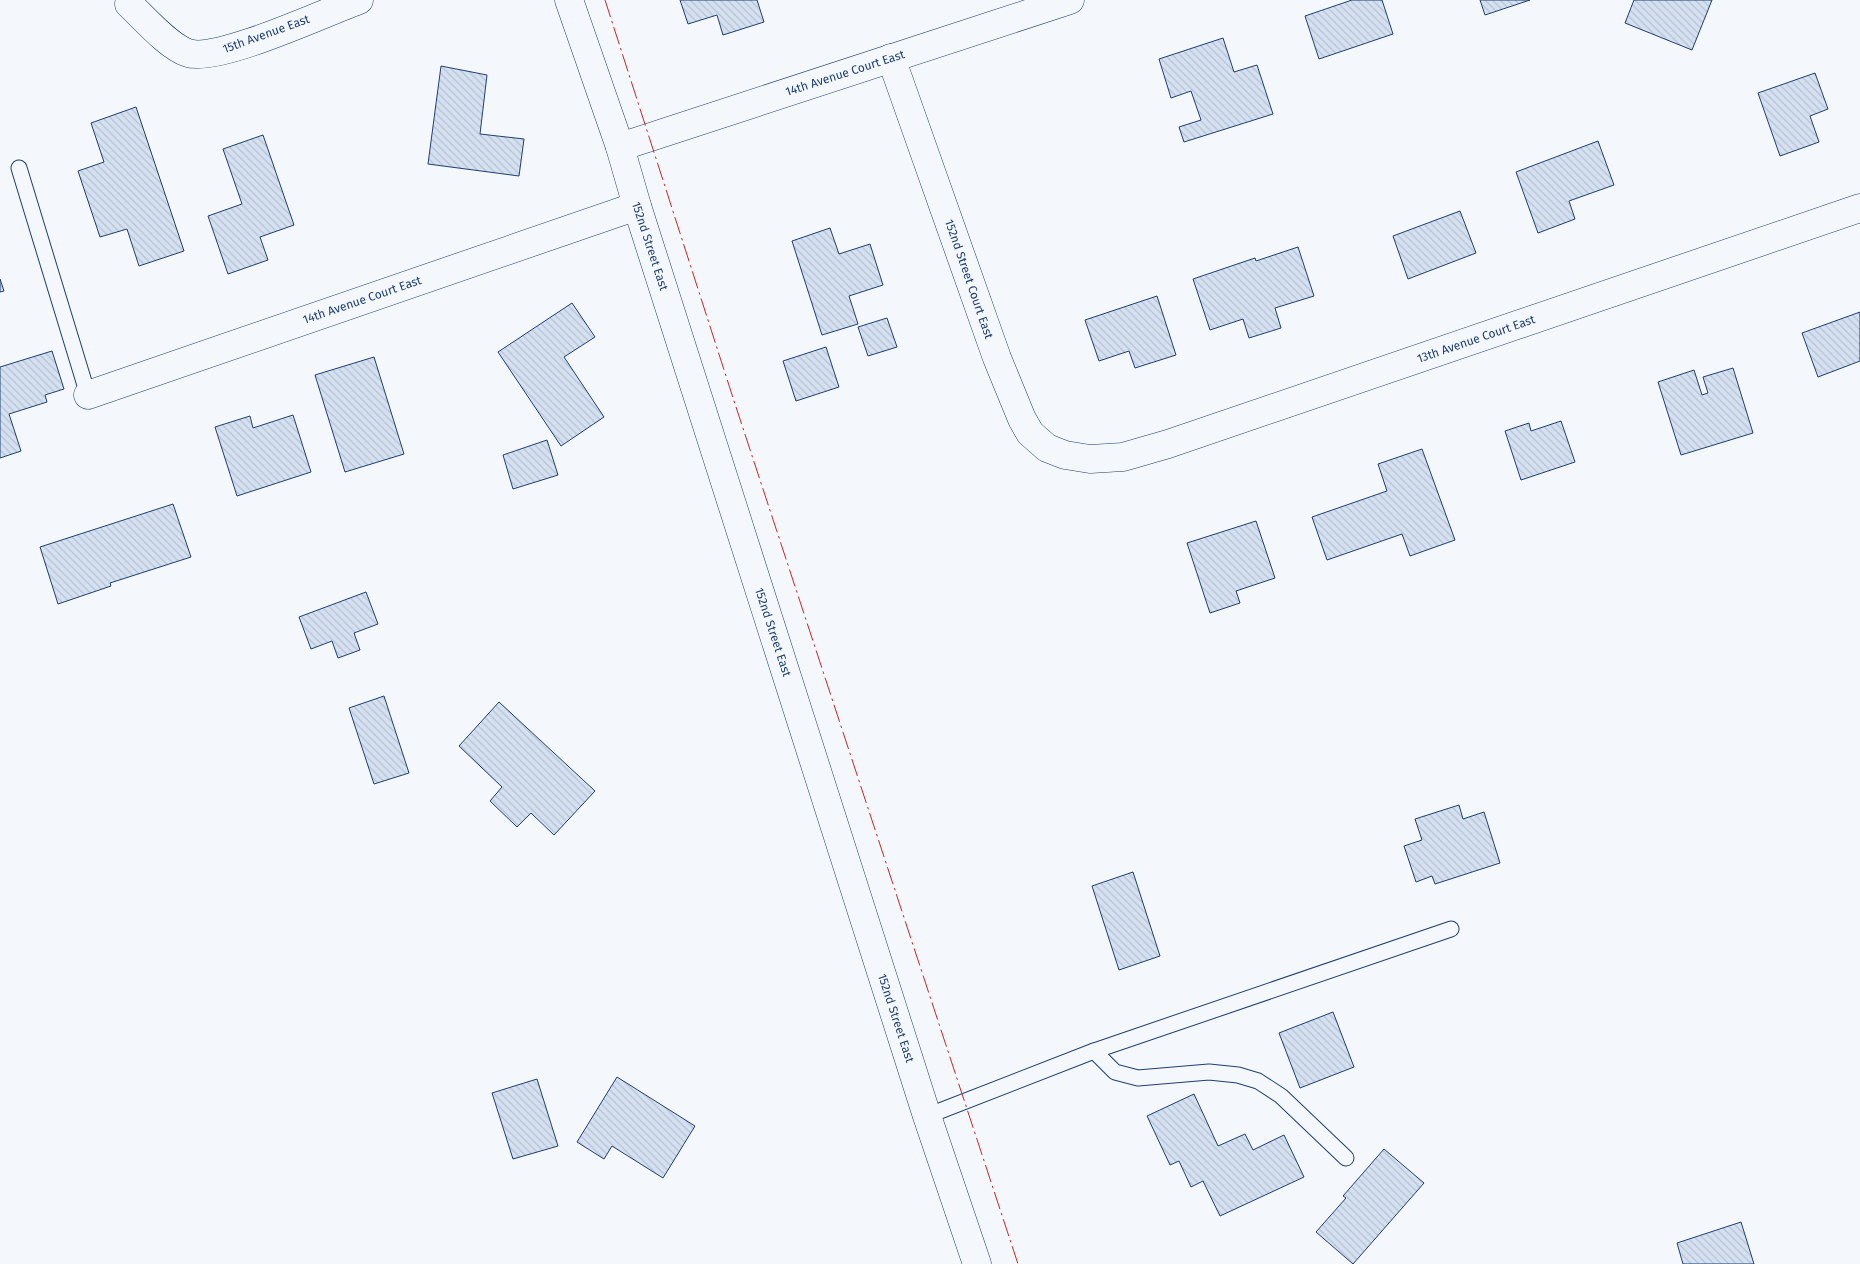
<svg xmlns="http://www.w3.org/2000/svg" width="1860" height="1264" font-family="'Fira Sans',sans-serif">
<style>
.building{fill:url(#building-back-hatch);stroke:#1d3f73}
.lines{fill:none;stroke-linecap:round;stroke-linejoin:round}
.lane-casing{stroke:#1d3f73;stroke-width:17}
.street-casing{stroke:#1d3f73;stroke-width:29}
.secondary-casing{stroke:#1d3f73;stroke-width:29}
.lane{stroke:#f4f7fb;stroke-width:15}
.street{stroke:#f4f7fb;stroke-width:28}
.secondary{stroke:#f4f7fb;stroke-width:28}
.power{stroke:#c62828;stroke-width:1;stroke-dasharray:18 4 2.5 4;stroke-linecap:butt}
.labels{text-anchor:middle;dominant-baseline:central;stroke-width:4;stroke-linejoin:round;paint-order:stroke}
.street-label{font-size:12px;fill:#1d3f73;stroke:#f4f7fb}
</style>
<defs>
<pattern id="building-back-hatch" width="6" height="6" patternUnits="userSpaceOnUse" patternTransform="scale(1.25)"><rect width="6" height="6" fill="#d5e0f0"/><path d="M-1 5l2 2M0 0l6 6M5-1l2 2" fill="none" stroke="#b6c1d1"/></pattern>
</defs>
<rect width="100%" height="100%" fill="#f4f7fb"/>
<g class="building">
<polygon points="680,0 757,0 764,22 723,35 717,15 688,24"/>
<polygon points="1352,0 1382,0 1393,34 1319,59 1305,16"/>
<polygon points="1480,0 1530,0 1485,15"/>
<polygon points="1634,0 1712,0 1692,50 1625,23"/>
<polygon points="1223,38 1234,72 1257,65 1273,114 1184,142 1179,127 1201,120 1191,91 1171,98 1159,59"/>
<polygon points="441,66 487,75 480,134 524,139 519,176 428,164"/>
<polygon points="1815,73 1828,109 1810,116 1819,142 1780,156 1758,93"/>
<polygon points="136,107 184,251 139,266 127,229 100,237 78,171 104,162 91,123"/>
<polygon points="263,135 294,225 260,237 268,260 228,274 208,216 242,204 223,149"/>
<polygon points="1598,141 1614,185 1569,201 1575,219 1538,233 1516,172"/>
<polygon points="1460,211 1476,253 1408,279 1393,236"/>
<polygon points="830,228 839,254 870,244 883,285 849,296 858,324 822,335 792,241"/>
<polygon points="1298,247 1314,296 1275,308 1281,328 1249,338 1243,319 1210,330 1193,279 1255,258 1256,261"/>
<polygon points="0,279 4,291 0,292"/>
<polygon points="1157,296 1176,355 1135,368 1129,351 1099,361 1085,320"/>
<polygon points="572,303 595,337 564,357 604,417 561,446 498,352"/>
<polygon points="1860,312 1860,361 1818,377 1802,333"/>
<polygon points="887,318 897,347 868,356 858,327"/>
<polygon points="826,347 839,387 796,401 783,361"/>
<polygon points="52,351 64,389 45,395 47,402 9,414 21,451 0,458 0,367"/>
<polygon points="374,357 404,454 345,472 315,375"/>
<polygon points="1733,368 1753,433 1681,455 1658,382 1694,370 1702,395 1708,393 1703,377"/>
<polygon points="293,415 311,472 237,496 215,427 250,416 253,428"/>
<polygon points="1561,421 1575,462 1521,480 1505,431 1529,423 1531,431"/>
<polygon points="547,440 558,475 513,489 503,455"/>
<polygon points="1422,449 1455,540 1410,556 1402,534 1327,560 1312,517 1387,491 1378,464"/>
<polygon points="173,504 191,557 110,583 111,586 58,604 40,547"/>
<polygon points="1256,521 1275,578 1236,591 1240,603 1210,613 1187,543"/>
<polygon points="366,592 378,624 354,633 360,650 338,658 332,641 311,649 299,617"/>
<polygon points="384,696 409,773 374,784 349,708"/>
<polygon points="499,702 595,791 554,835 531,813 517,827 490,801 502,787 459,746"/>
<polygon points="1459,805 1463,819 1484,812 1500,863 1435,884 1432,876 1416,882 1404,846 1422,840 1415,819"/>
<polygon points="1133,872 1160,956 1119,970 1092,886"/>
<polygon points="1333,1012 1354,1067 1300,1088 1279,1033"/>
<polygon points="617,1077 695,1126 663,1178 612,1146 604,1159 577,1142"/>
<polygon points="537,1079 558,1146 513,1159 492,1093"/>
<polygon points="1194,1094 1218,1146 1245,1134 1253,1150 1284,1135 1304,1177 1220,1216 1203,1181 1191,1187 1179,1161 1170,1165 1147,1116"/>
<polygon points="1384,1149 1424,1183 1353,1264 1316,1232 1346,1198 1343,1196"/>
<polygon points="1741,1222 1754,1264 1683,1264 1677,1243"/>
</g>
<g class="lines">
<g class="lane-casing">
<g id="lane">
<polyline points="19,168 88,395"/>
<polyline points="1094,1051 1115,1072 1138,1078 1209,1072 1238,1075 1258,1081 1281,1096 1346,1158"/>
<polyline points="927,1116 1094,1051 1451,929"/>
</g>
</g>
<g class="street-casing">
<g id="street">
<path d="M129,4C144,18 169,47 188,53C217,63 326,12 359,0"/>
<polyline points="891,58 997,358 1022,419 1030,433 1047,448 1065,455 1090,459 1123,457 1168,444 1860,208"/>
<polyline points="620,147 1070,0"/>
<polyline points="88,395 637,206"/>
</g>
</g>
<g class="secondary-casing">
<polyline id="secondary" points="569,0 620,147 637,206 927,1116 977,1264"/>
</g>
<use href="#lane" class="lane"/>
<use href="#street" class="street"/>
<use href="#secondary" class="secondary"/>
<polyline class="power" points="605,0 735,404 1018,1264"/>
</g>
<g class="labels">
<g class="street-label">
<text transform="translate(266 34) rotate(-20)">15th Avenue East</text>
<text transform="translate(845 73) rotate(-18)">14th Avenue Court East</text>
<text transform="translate(650 246) rotate(72)">152nd Street East</text>
<text transform="translate(969 279) rotate(71)">152nd Street Court East</text>
<text transform="translate(362 300) rotate(-19)">14th Avenue Court East</text>
<text transform="translate(1476 339) rotate(-19)">13th Avenue Court East</text>
<text transform="translate(773 632) rotate(72)">152nd Street East</text>
<text transform="translate(896 1018) rotate(72)">152nd Street East</text>
</g>
</g>
</svg>
